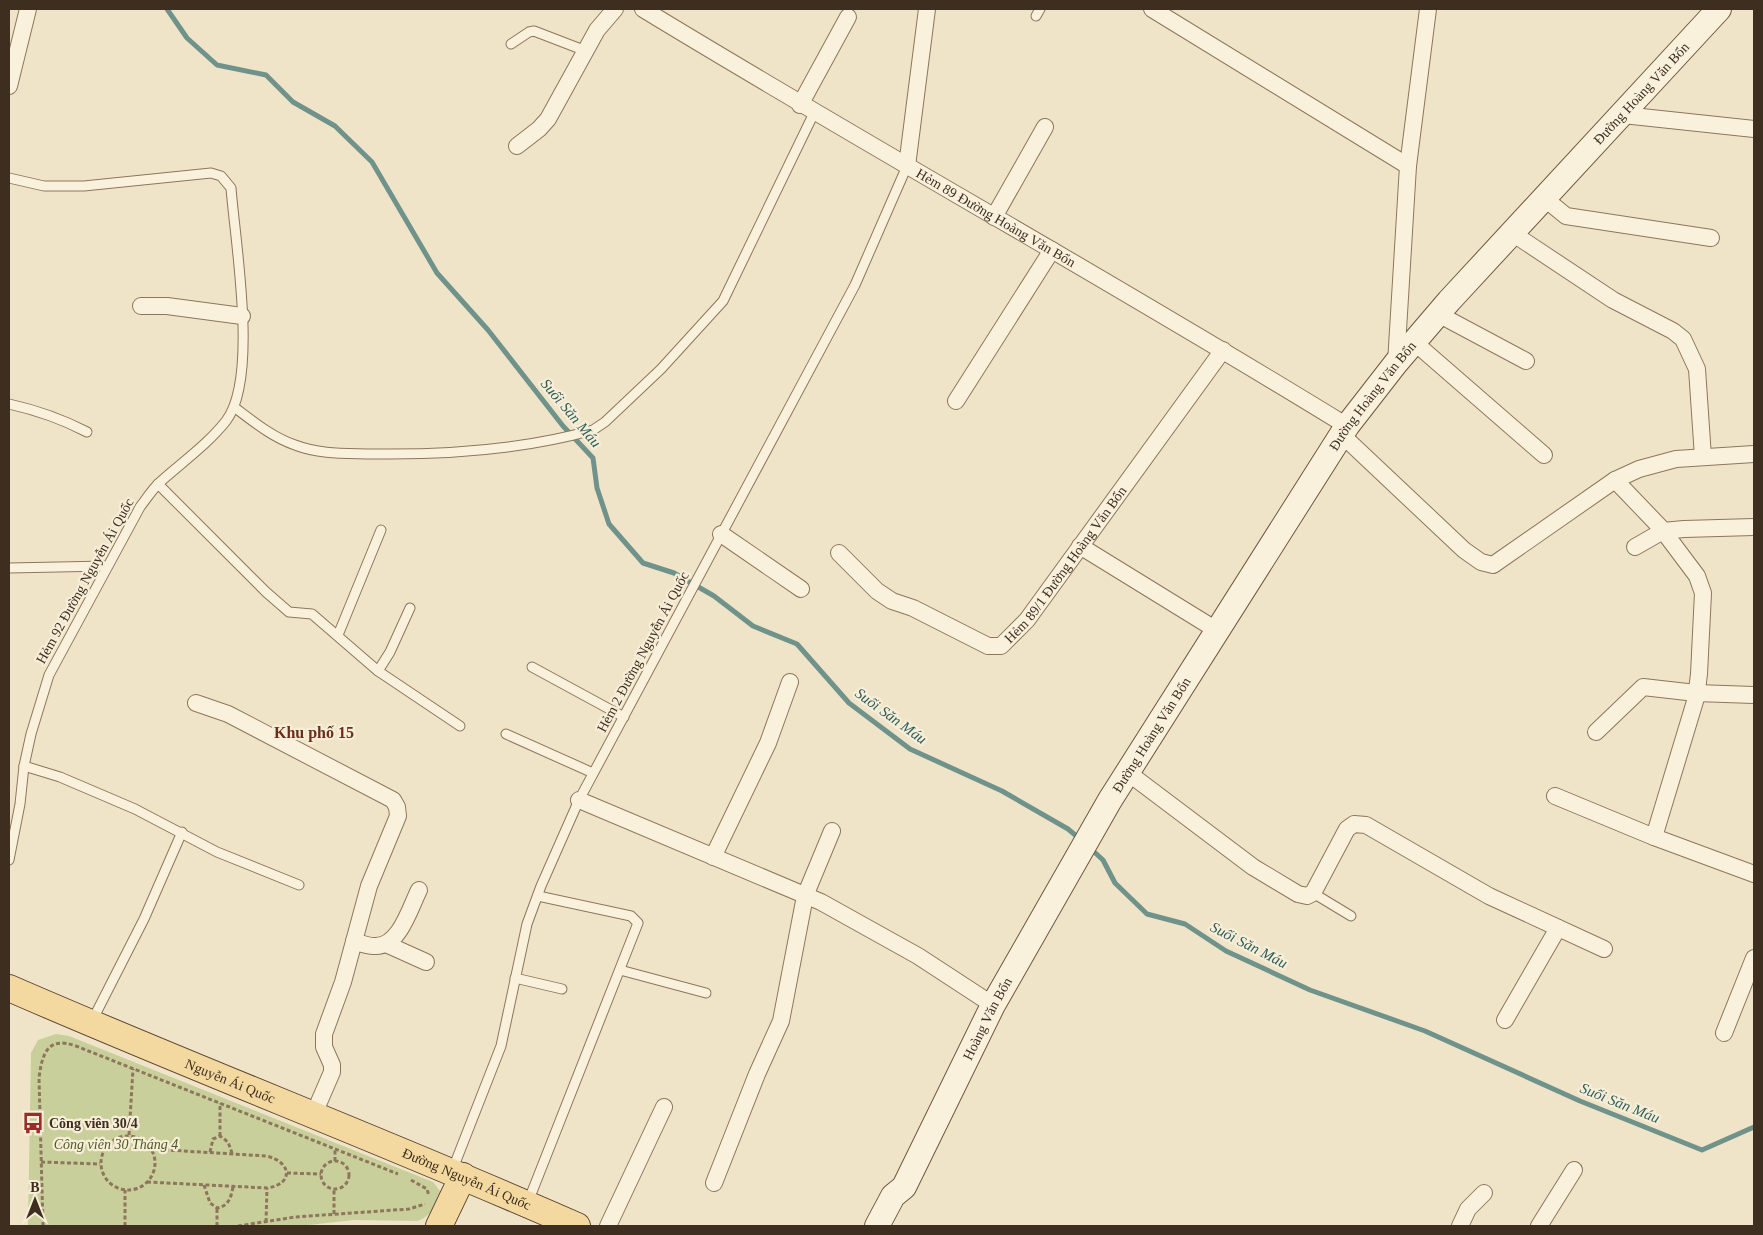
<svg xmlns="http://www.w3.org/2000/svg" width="1763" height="1235" font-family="Georgia,serif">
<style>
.green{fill:#c9cf9b}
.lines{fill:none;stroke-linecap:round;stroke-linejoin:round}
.stream{stroke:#6f938a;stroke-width:5}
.service-casing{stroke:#8d765c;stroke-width:11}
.minor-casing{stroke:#8d765c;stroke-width:18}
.secondary-casing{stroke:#6f573f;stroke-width:26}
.primary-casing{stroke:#5b4430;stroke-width:28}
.path{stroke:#8d765c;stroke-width:3;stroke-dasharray:4 2.5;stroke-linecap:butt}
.service{stroke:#faf1dc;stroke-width:9}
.minor{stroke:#faf1dc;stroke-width:16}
.secondary{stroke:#faf1dc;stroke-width:24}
.primary{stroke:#f3d9a0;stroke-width:26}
.labels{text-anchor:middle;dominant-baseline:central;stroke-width:4.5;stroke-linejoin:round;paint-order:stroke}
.street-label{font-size:14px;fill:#3d2e20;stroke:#f7eed8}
.poi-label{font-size:14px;font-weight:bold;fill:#3d2e20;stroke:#f7eed8;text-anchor:start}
.park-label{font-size:14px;font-style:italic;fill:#4d5a26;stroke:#f7eed8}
.water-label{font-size:15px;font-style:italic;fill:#2f5d5a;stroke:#f7eed8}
.quarter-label{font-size:16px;font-weight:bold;fill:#6b2e1e;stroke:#f7eed8}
</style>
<rect width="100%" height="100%" fill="#f0e4c8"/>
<path class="green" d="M56,1034L69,1036L433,1182L440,1191C440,1203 429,1218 417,1221L354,1220L300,1226H28L31,1053L38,1040Z"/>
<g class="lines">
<g class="stream">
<polyline points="167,9 187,38 217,65 266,75 293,102 335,126 372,162 437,273 488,330 563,426 593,458 597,488 609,524 643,563 674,573 714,596 753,626 797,644 849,703 910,749 1002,791 1068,829 1080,839"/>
<polyline points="1090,848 1103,860 1115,883 1147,914 1185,924 1226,951 1310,990 1425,1031 1580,1101 1702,1150 1754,1127"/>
</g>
<g class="service-casing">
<g id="service">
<polyline points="1036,16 1040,9"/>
<polyline points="511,44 529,32 534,31 586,51"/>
<path d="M9,178L44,186H84L211,173L221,176L231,188C235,242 259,378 226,421C207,445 181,463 159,483C152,490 146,499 140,507L49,675L31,734L24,766L20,804L9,860"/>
<path d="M9,404C36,410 62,419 87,432"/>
<path d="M234,407C254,422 272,437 295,445C321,455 348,453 374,454C448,455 522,450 593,430L605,422L661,369L723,301L814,113"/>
<polyline points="158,484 266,592 289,612 312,614 378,671 390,652 410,608"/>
<polyline points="9,568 107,566"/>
<polyline points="338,635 381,530"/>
<polyline points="532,667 624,717"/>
<polyline points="378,671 460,726"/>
<polyline points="506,734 593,773"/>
<polyline points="24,766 60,777 135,809 217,852 299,885"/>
<polyline points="1313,893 1351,916"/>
<polyline points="620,970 706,993"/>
<polyline points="515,978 562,989"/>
<polyline points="92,1021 144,919 182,832"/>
<polyline points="452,1171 501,1046 527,924 541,886 579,800 855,285 907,166"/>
<polyline points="528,1202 638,923 631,916 538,896"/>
</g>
</g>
<g class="minor-casing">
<g id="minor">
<path id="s1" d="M643,9C876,151 1115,283 1347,426"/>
<polyline points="1152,9 1408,166"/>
<polyline points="9,86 28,9"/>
<polyline points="800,105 848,17"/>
<polyline points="1623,115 1754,129"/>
<polyline points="517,146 539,129 548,119 597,30 615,9"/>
<polyline points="907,166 927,9"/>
<polyline points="1544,198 1566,216 1711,238"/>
<polyline points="994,217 1045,127"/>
<polyline points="1512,233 1613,300 1673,331 1683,339 1697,369 1703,457"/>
<polyline points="141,306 167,306 242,316"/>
<polyline points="1438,314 1526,361"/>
<polyline points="1414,342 1544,455"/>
<polyline points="1396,363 1408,166 1428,9"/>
<polyline points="956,401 1052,250"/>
<polyline points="1342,435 1464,550 1481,562 1493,565 1615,480 1639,469 1676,459 1754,454"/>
<polyline points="1615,480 1661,528 1697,576 1703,593 1699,674 1696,698 1654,837"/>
<polyline points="721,534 801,589"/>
<polyline points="1080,546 1218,631"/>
<polyline points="1635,547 1663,531 1684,529 1754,527"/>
<path id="s2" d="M839,553L877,591L892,601L913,608L988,646H1001L1027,620L1223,350"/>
<polyline points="196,703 228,714 393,800 397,807 398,816 369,886 343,982 324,1034 324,1047 332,1065 332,1072 313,1116"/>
<polyline points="1596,732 1643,687 1696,693 1754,695"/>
<polyline points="1127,772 1253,867 1298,894 1307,896 1313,893 1347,829 1354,824 1366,825 1489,896 1604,949"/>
<polyline points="1555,796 1654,837 1754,874"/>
<polyline points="579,800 821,902 918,956 993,1005"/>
<polyline points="713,857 768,743 790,682"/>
<path d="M354,941C360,943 367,946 374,946C399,948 410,908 419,890"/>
<polyline points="386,944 426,962"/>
<polyline points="1505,1020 1558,928"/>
<polyline points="1724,1033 1754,958"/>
<polyline points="714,1183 757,1074 781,1021 805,896 832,831"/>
<polyline points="608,1226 664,1107"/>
<polyline points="1460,1226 1468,1209 1484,1193"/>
<polyline points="1539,1226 1574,1170"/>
</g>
</g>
<g class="secondary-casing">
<g id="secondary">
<path id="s3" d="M877,1226L893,1196L904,1187L993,1005L1110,800L1347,426L1396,363L1449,301L1719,9"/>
</g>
</g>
<g class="primary-casing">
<g id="primary">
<path id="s4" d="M9,988C197,1070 389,1143 577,1226"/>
<polyline points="439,1226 463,1176"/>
</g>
</g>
<g class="path">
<polyline points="129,1135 133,1069"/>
<circle cx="128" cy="1163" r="27"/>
<polyline points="220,1136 220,1103"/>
<polyline points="210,1152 213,1139 220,1136 228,1142 232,1153"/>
<polyline points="335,1161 335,1149"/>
<circle cx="335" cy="1175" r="14"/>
<polyline points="41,1162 100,1164"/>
<polyline points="287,1173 321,1174"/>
<polyline points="411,1180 427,1189 429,1196"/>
<path d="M147,1182L267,1188C295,1184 291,1161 266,1156L151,1149"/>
<path d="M204,1185L210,1203L217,1208C229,1206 231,1197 233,1187"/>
<polyline points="334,1214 334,1188"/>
<polyline points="266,1222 267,1188"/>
<path d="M43,1226L39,1078C42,1053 48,1036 76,1046L398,1174"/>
<polyline points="125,1226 125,1190"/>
<polyline points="217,1226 217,1208"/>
<polyline points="238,1226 295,1217 409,1209 425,1204"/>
</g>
<use href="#service" class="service"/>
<use href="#minor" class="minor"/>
<use href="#secondary" class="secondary"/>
<use href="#primary" class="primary"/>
</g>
<defs>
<g id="bus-bare" transform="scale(1.725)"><path d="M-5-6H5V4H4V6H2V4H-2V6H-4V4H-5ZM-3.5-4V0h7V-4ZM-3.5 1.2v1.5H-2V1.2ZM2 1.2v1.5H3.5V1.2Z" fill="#9e2a2b" stroke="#f7eed8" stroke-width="2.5" paint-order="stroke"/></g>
</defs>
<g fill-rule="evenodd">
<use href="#bus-bare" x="33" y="1123"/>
</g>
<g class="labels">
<g class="street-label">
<text stroke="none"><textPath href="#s3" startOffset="1374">Đường Hoàng Văn Bổn</textPath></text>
<text stroke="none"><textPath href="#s1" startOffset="410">Hẻm 89 Đường Hoàng Văn Bổn</textPath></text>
<text stroke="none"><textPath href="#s3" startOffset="969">Đường Hoàng Văn Bổn</textPath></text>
<text stroke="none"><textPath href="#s2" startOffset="295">Hẻm 89/1 Đường Hoàng Văn Bổn</textPath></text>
<text transform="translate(85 581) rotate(-61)">Hẻm 92 Đường Nguyễn Ái Quốc</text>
<text transform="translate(643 652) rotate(-62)">Hẻm 2 Đường Nguyễn Ái Quốc</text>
<text stroke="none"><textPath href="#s3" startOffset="564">Đường Hoàng Văn Bổn</textPath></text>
<text stroke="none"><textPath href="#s3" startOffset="236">Hoàng Văn Bổn</textPath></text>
<text stroke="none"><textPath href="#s4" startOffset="240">Nguyễn Ái Quốc</textPath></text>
<text stroke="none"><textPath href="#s4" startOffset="496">Đường Nguyễn Ái Quốc</textPath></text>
</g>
<g class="poi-label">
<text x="49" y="1123">Công viên 30/4</text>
</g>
<g class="park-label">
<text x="116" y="1144">Công viên 30 Tháng 4</text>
</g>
<g class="water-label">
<text transform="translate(571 413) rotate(50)">Suối Săn Máu</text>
<text transform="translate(891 716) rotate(36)">Suối Săn Máu</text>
<text transform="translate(1249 945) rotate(27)">Suối Săn Máu</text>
<text transform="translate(1620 1103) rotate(22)">Suối Săn Máu</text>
</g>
<g class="quarter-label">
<text x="314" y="732">Khu phố 15</text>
</g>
</g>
<rect width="1763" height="1235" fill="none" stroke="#3d2e20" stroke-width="20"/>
<g transform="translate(35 1200)" stroke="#f7eed8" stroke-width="4" paint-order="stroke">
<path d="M0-4L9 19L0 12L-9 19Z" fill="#3d2e20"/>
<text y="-8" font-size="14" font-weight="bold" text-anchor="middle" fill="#3d2e20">B</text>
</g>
</svg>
